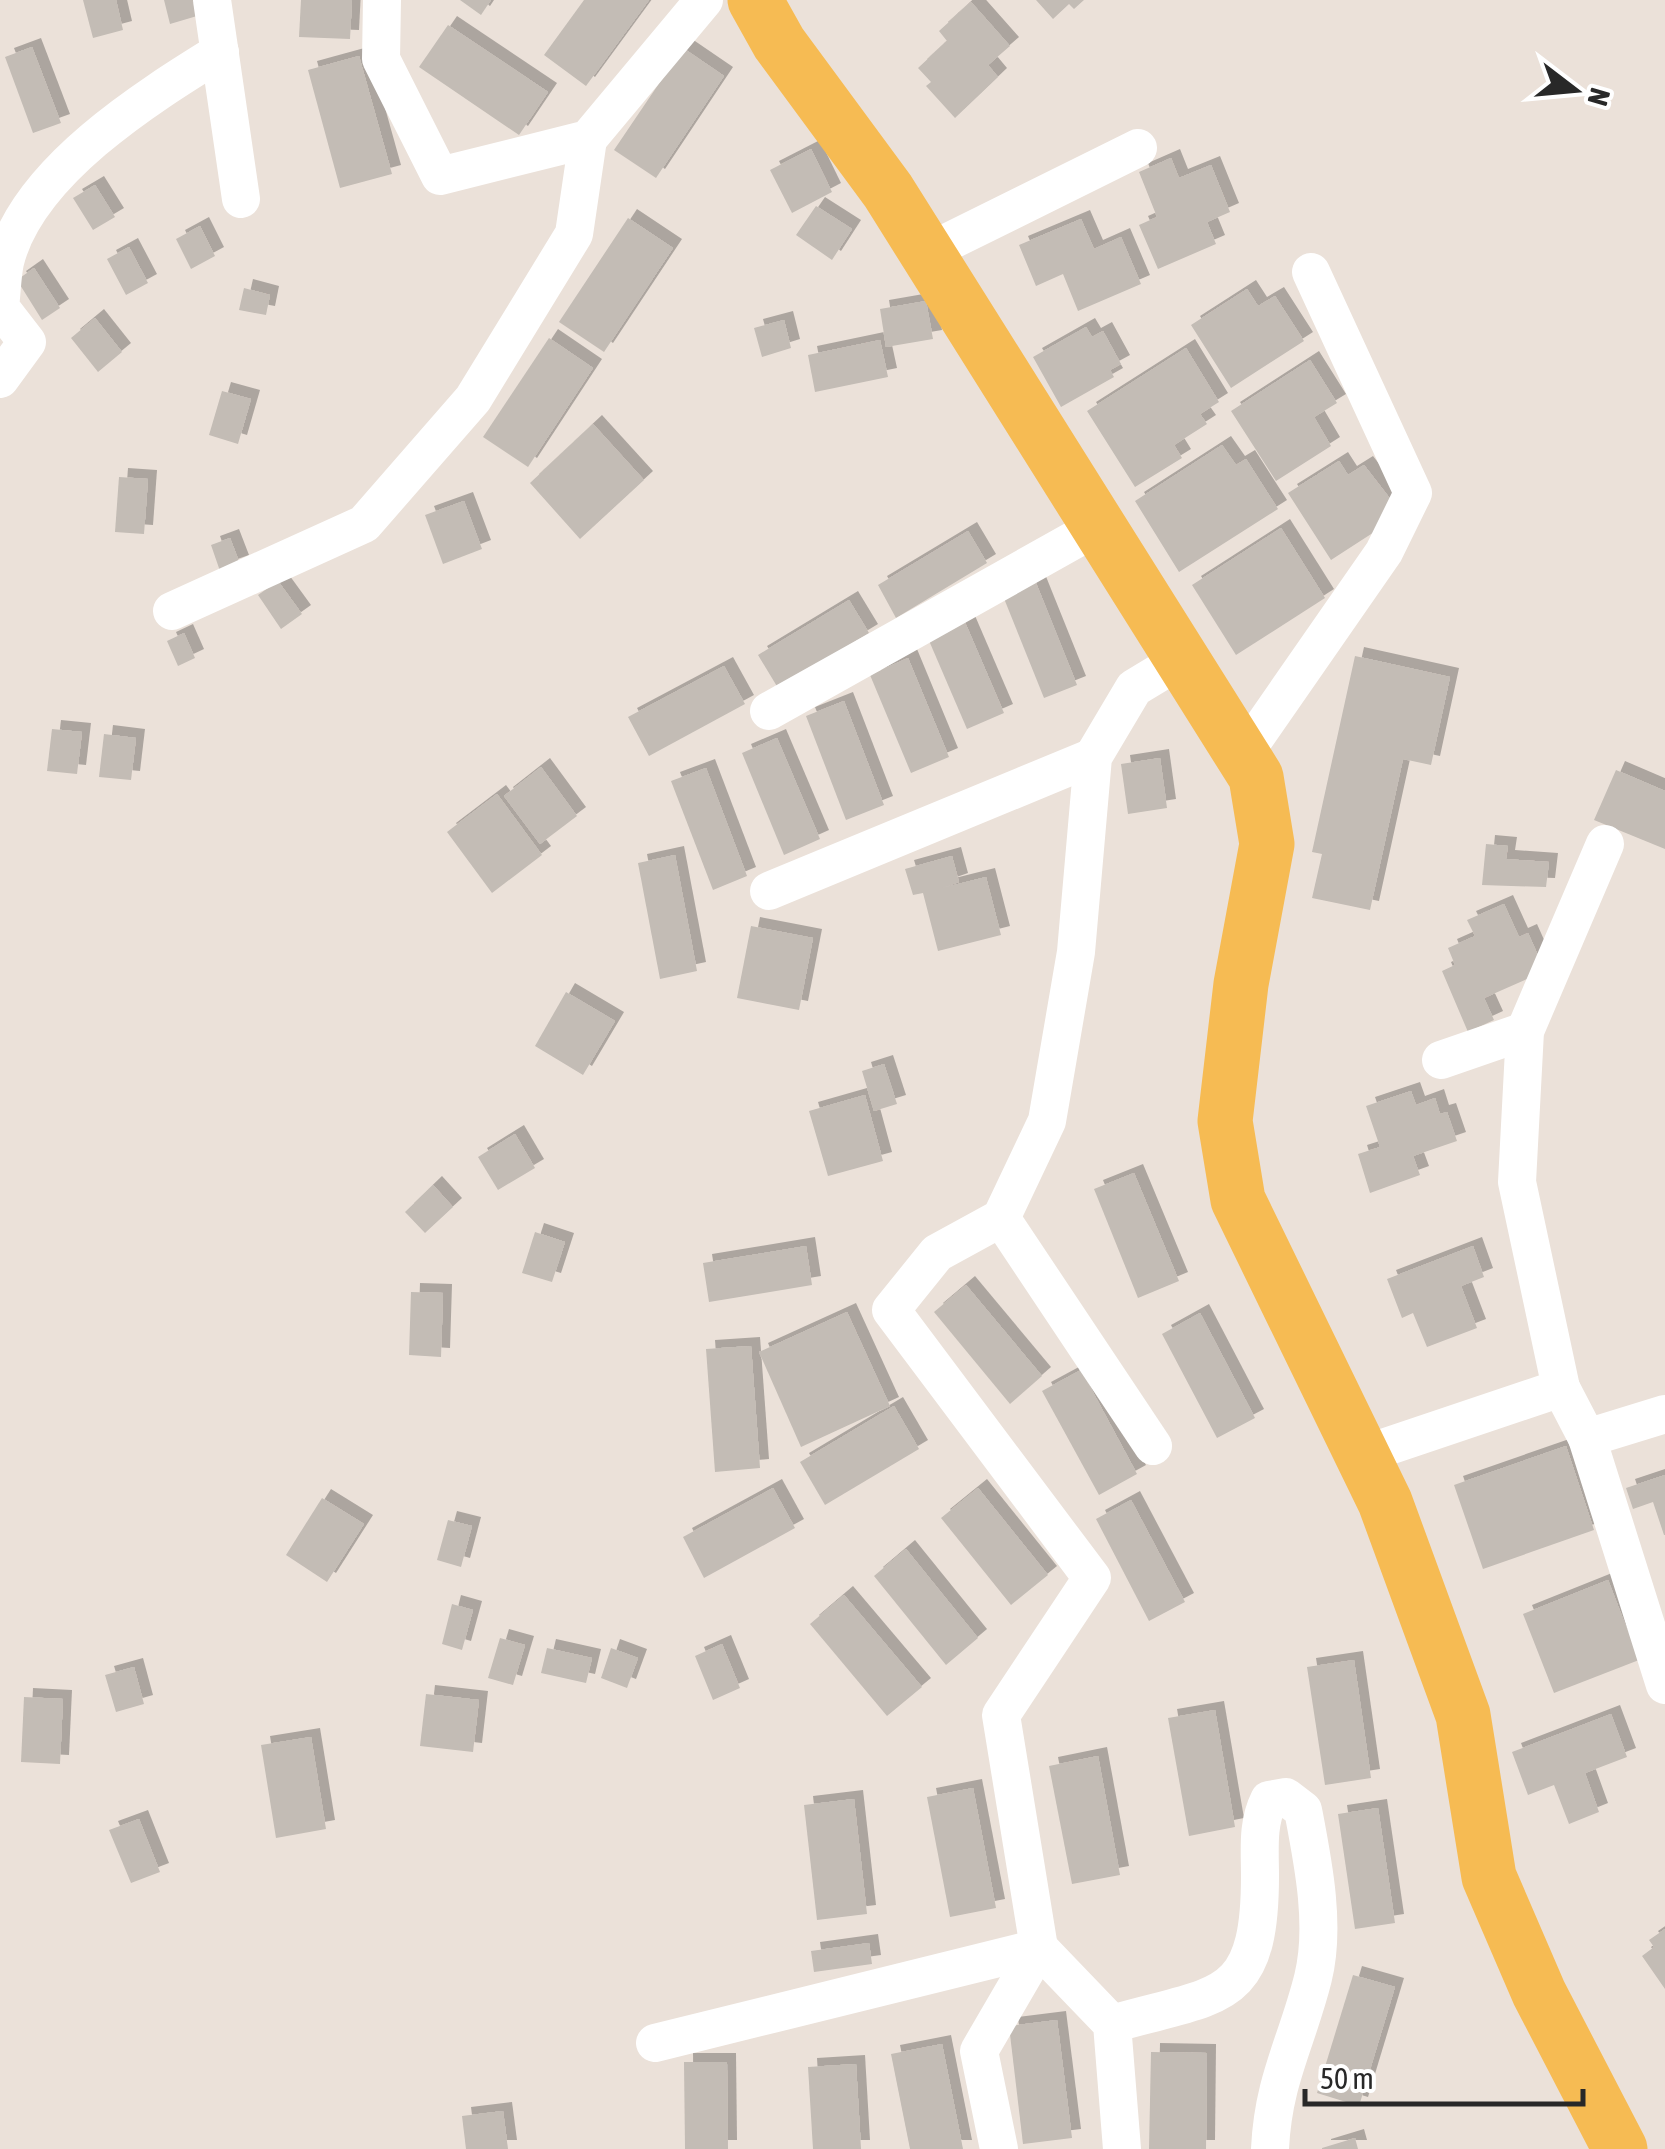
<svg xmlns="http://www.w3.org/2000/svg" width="1665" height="2149" font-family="'Asap Condensed',sans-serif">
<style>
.building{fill:#c3bcb5;filter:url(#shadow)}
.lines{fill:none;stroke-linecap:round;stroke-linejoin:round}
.street{stroke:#fff;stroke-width:38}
.primary{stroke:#f6bb53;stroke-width:55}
</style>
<defs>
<filter id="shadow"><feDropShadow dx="9" dy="-9" stdDeviation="0" flood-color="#0004"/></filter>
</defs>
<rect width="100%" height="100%" fill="#ebe1d9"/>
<g class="building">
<polygon points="83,0 116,0 123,30 93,38"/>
<polygon points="164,0 192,0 197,16 170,24"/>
<polygon points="301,0 352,0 350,39 299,37"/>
<polygon points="460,0 491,0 481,15"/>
<polygon points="584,0 649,0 586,86 544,55"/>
<polygon points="1036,0 1084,0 1074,9 1069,4 1053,19"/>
<polygon points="971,2 1010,46 988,65 998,77 955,118 926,86 931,82 918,68 947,41 939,31"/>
<polygon points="448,25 548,92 519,135 419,67"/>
<polygon points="32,47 61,123 33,133 5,57"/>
<polygon points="683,48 724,76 656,178 614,150"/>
<polygon points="359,56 392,174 340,188 308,70"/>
<polygon points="811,149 832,192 792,213 770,170"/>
<polygon points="1171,158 1179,178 1211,165 1230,212 1207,222 1216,244 1158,269 1139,225 1157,217 1139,172"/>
<polygon points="95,185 115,217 93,230 73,198"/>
<polygon points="816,206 852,229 832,260 796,235"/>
<polygon points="628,218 673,248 604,352 559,322"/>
<polygon points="1081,219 1094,249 1121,237 1141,284 1078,311 1063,274 1036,286 1019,245"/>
<polygon points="200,226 215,256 191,269 176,239"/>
<polygon points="129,247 148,283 126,295 107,259"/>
<polygon points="34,268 60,308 42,320 17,280"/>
<polygon points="244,288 270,295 266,315 239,310"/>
<polygon points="1247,289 1258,306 1275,296 1304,341 1231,388 1191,325"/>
<polygon points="926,301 933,339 886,347 880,309"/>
<polygon points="95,318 122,352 98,372 71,338"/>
<polygon points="784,320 791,348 762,357 754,328"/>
<polygon points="1086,327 1092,337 1103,331 1121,364 1110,370 1114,377 1061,407 1033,357"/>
<polygon points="549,338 593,368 528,467 483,437"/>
<polygon points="880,340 888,377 815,392 808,355"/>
<polygon points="1186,348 1219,402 1200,414 1207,424 1174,445 1182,458 1135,487 1087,411"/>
<polygon points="1310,360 1337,403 1314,417 1331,446 1276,481 1231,411"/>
<polygon points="222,391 251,399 238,444 209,435"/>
<polygon points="593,424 644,480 580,539 530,483"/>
<polygon points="1222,445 1236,465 1246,459 1278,509 1179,572 1135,501"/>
<polygon points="1339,461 1348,475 1364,465 1402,514 1331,560 1288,493"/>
<polygon points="119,477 148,479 144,534 115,532"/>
<polygon points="464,501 482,549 443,564 425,515"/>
<polygon points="1281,528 1325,598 1236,655 1192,585"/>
<polygon points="968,531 987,563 896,618 878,585"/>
<polygon points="230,538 240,564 220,571 211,545"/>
<polygon points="278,581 302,614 281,629 258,595"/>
<polygon points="1036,583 1077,685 1044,698 1003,596"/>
<polygon points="849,600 869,633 778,688 758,655"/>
<polygon points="964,620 1004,713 967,729 927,636"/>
<polygon points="184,633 195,658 178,666 167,641"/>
<polygon points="1355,656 1450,677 1431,765 1403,759 1370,910 1312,898 1322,854 1312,852"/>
<polygon points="908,658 949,757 911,773 870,675"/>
<polygon points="724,666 745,704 649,756 628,717"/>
<polygon points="844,701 884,805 846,820 806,716"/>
<polygon points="52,729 82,732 77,774 47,771"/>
<polygon points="104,734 136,738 131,780 99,777"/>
<polygon points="777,738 820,839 784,855 742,753"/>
<polygon points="1160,758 1167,808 1128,814 1121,764"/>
<polygon points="541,767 577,816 540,844 504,796"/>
<polygon points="706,768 747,876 713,890 671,781"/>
<polygon points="1616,770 1665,791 1665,849 1594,820"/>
<polygon points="497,794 542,855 492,893 447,832"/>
<polygon points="1486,844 1508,846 1506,859 1549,862 1546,887 1482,885"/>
<polygon points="675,855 697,971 660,979 638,863"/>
<polygon points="952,856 959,882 942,888 986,877 1001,935 938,951 923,893 913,895 905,869"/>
<polygon points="1504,904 1519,937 1528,933 1545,971 1484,998 1494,1020 1468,1032 1442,971 1455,965 1448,948 1475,936 1467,920"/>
<polygon points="751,926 813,938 799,1010 737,998"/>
<polygon points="566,992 615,1021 583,1075 535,1046"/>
<polygon points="884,1064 897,1104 874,1111 862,1071"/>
<polygon points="1411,1091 1416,1105 1435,1098 1440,1114 1447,1112 1457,1141 1413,1156 1420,1175 1370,1193 1358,1154 1380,1147 1366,1106"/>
<polygon points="865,1095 883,1161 828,1176 809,1111"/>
<polygon points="515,1134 535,1168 498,1190 478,1157"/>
<polygon points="1134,1173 1179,1281 1138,1298 1094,1189"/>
<polygon points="433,1185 453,1207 425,1233 405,1212"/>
<polygon points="535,1232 565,1242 552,1282 522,1273"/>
<polygon points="806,1246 812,1285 709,1302 703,1263"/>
<polygon points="1473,1246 1484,1277 1461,1286 1477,1328 1427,1347 1413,1313 1402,1318 1387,1279"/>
<polygon points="966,1285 1042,1376 1010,1404 934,1312"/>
<polygon points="411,1292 443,1293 441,1357 409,1355"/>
<polygon points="847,1312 890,1406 801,1447 759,1352"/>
<polygon points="1200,1313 1255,1418 1217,1438 1162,1334"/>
<polygon points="751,1346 760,1468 715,1472 706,1349"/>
<polygon points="1081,1370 1137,1474 1099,1495 1042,1391"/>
<polygon points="894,1406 919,1449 825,1505 800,1462"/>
<polygon points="1566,1446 1594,1530 1483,1569 1454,1485"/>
<polygon points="1665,1475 1665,1535 1664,1535 1653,1502 1633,1509 1626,1488"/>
<polygon points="773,1488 795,1528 704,1578 683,1537"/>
<polygon points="978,1488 1048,1575 1011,1605 941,1518"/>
<polygon points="322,1498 364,1524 327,1582 286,1555"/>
<polygon points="1131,1500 1185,1602 1149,1621 1096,1519"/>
<polygon points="448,1520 472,1526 461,1567 437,1560"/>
<polygon points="906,1549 978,1638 946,1665 874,1576"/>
<polygon points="1608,1580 1639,1660 1554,1693 1523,1614"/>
<polygon points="844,1595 922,1687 887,1716 810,1624"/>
<polygon points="452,1604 473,1610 462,1650 442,1644"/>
<polygon points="500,1638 525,1645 513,1685 488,1678"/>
<polygon points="722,1644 740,1688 713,1700 695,1656"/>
<polygon points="547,1648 592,1658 586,1683 541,1673"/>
<polygon points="611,1648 638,1658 627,1688 601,1678"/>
<polygon points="1354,1660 1371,1778 1325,1785 1307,1667"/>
<polygon points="134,1667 144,1704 116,1712 105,1675"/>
<polygon points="426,1694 479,1700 473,1752 420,1746"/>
<polygon points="24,1697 63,1699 60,1764 21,1762"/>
<polygon points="1215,1710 1235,1827 1189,1836 1168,1718"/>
<polygon points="1611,1714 1627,1757 1585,1773 1599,1812 1569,1824 1554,1785 1528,1795 1512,1752"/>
<polygon points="311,1737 326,1829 276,1838 261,1745"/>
<polygon points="1098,1756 1120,1875 1072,1884 1049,1766"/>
<polygon points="973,1788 996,1908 950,1917 927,1797"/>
<polygon points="854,1799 867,1914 817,1920 804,1805"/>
<polygon points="1378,1808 1395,1923 1355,1929 1338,1814"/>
<polygon points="139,1819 160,1872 131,1883 109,1830"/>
<polygon points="1665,1929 1665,1989 1642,1956 1654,1947 1649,1940"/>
<polygon points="869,1943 872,1964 814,1972 811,1951"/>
<polygon points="1353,1975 1395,1987 1359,2106 1317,2093"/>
<polygon points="1057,2020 1072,2138 1023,2144 1009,2026"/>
<polygon points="942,2044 963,2149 910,2149 891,2054"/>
<polygon points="1151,2052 1207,2053 1206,2149 1149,2149"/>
<polygon points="684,2062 727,2062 728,2149 685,2149"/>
<polygon points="856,2064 861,2149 813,2149 808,2067"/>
<polygon points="503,2111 508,2149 466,2149 462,2116"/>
<polygon points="1355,2138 1358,2149 1322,2149 1322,2148"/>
</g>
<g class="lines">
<g class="street">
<polyline points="212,0 241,199"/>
<polyline points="382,0 381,59 440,176 588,139 704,0"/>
<polyline points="926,253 1138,148"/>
<path d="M0,379L27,342L0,307C2,292 2,276 5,262C27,172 147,97 220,52"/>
<polyline points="172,611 364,524 473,399 574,234 588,139"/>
<polyline points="769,711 1099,526"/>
<polyline points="1243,755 1384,552 1413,493 1311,272"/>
<polyline points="769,891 1093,757"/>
<polyline points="1441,1060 1525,1031"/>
<polyline points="1001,1218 1153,1446"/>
<polyline points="1561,1388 1517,1182 1525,1031 1605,844"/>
<polyline points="1587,1438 1665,1685"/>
<polyline points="1362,1455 1561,1388 1587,1438 1665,1414"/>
<path d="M1112,2024C1219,1993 1260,2005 1260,1876C1260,1849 1257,1824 1269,1800L1286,1797L1303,1810C1313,1862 1326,1926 1313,1978C1297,2042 1273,2080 1270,2149"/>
<polyline points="655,2043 1039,1948 1112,2024 1122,2149"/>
<polyline points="999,2149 979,2051 1039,1948 1001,1715 1092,1578 891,1310 937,1253 1001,1218 1047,1121 1076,952 1093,757 1134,688 1182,659"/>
</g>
<polyline class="primary" points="755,0 779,43 888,191 1256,777 1267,844 1241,984 1225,1121 1238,1200 1385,1502 1463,1715 1489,1877 1539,1993 1620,2149"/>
</g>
<g transform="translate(1575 90) rotate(106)" stroke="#ffffff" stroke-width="8" paint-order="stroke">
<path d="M0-8L18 38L0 25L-18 38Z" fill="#282828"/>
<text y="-15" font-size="28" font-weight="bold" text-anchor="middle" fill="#282828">N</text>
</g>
<path d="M1305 2089v15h278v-15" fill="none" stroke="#282828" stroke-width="5"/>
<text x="1320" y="2089" font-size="30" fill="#282828" stroke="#ffffff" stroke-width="8" paint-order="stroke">50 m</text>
</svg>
